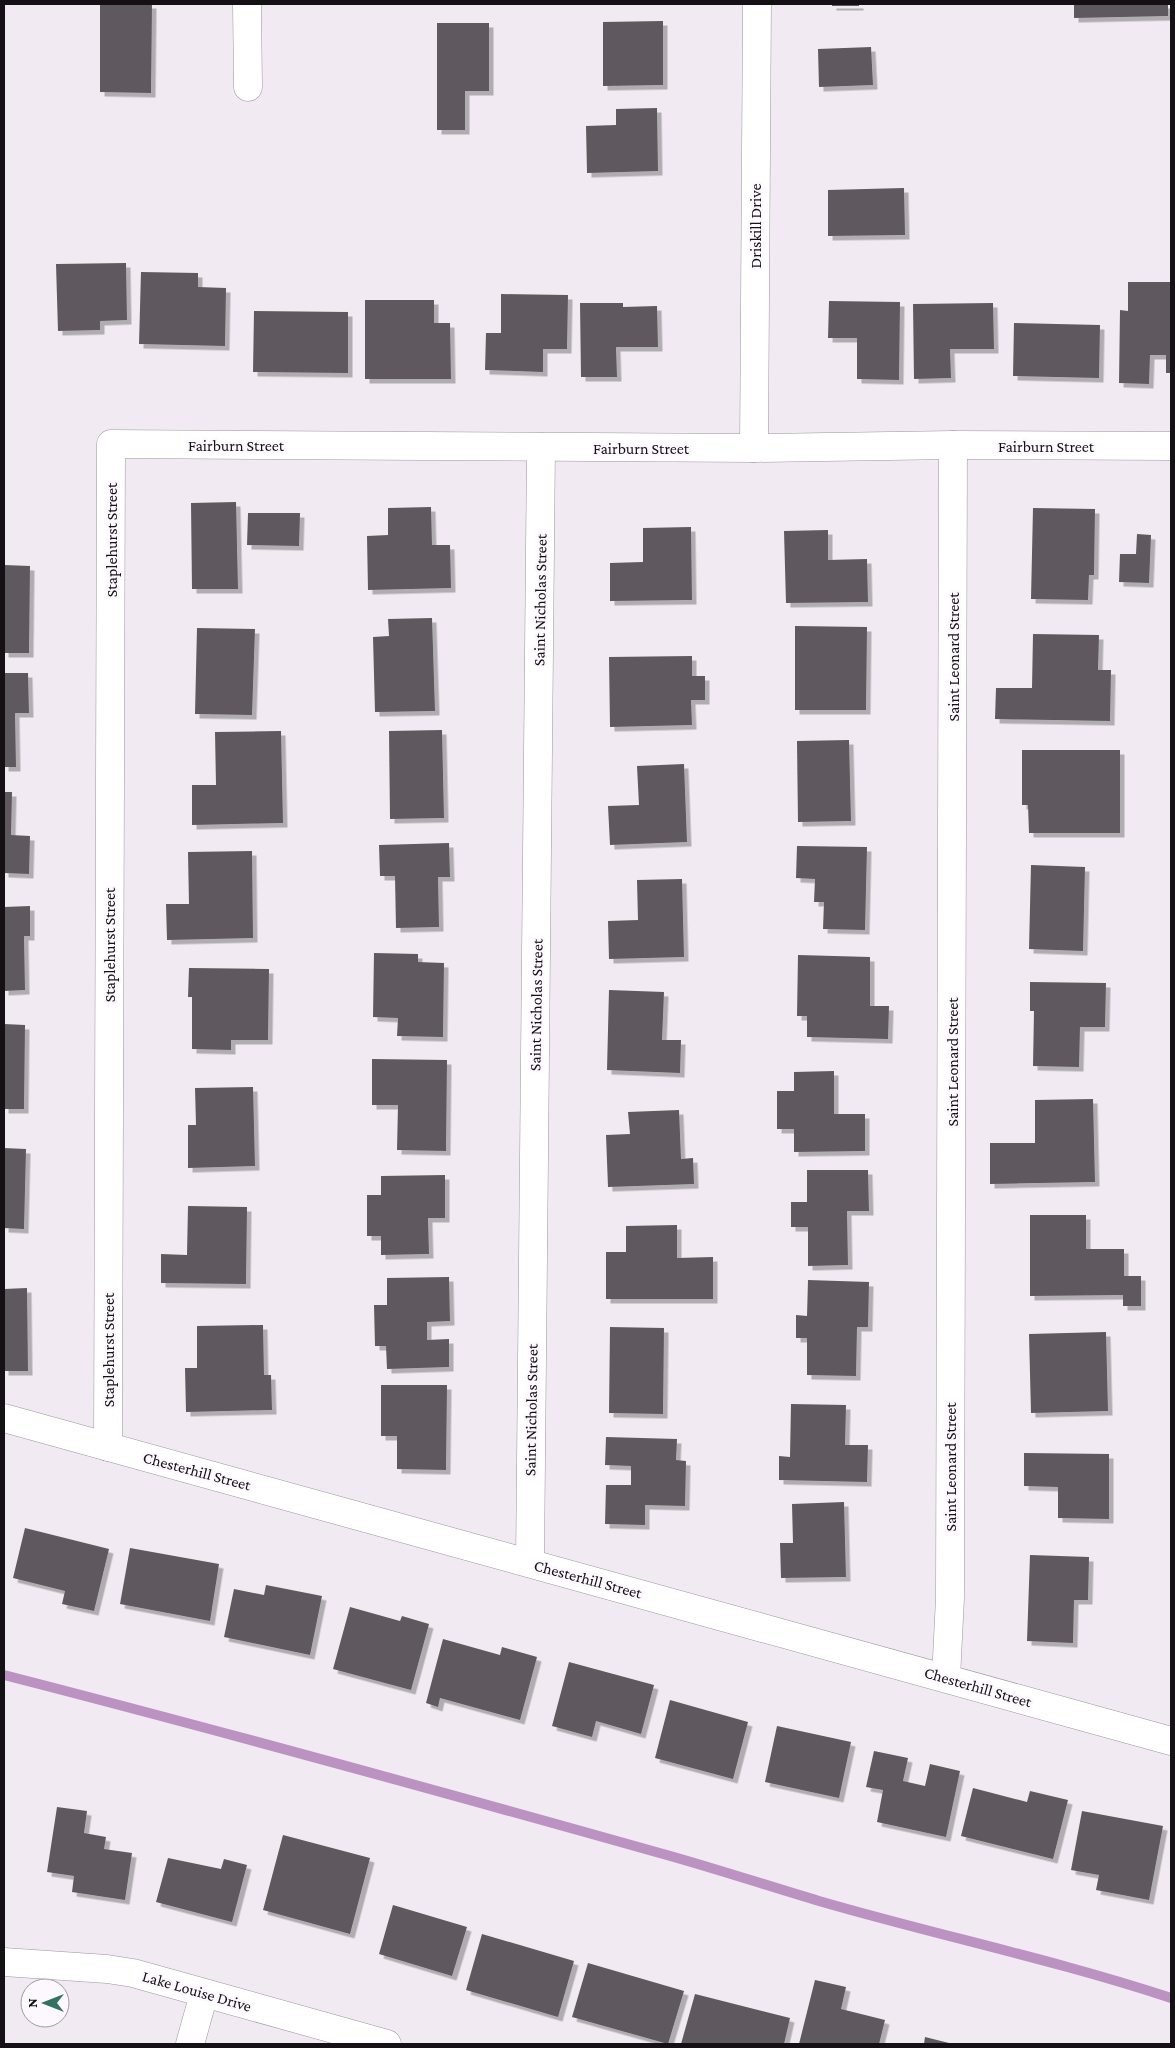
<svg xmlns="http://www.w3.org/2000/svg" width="1175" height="2048" font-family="'Crimson Pro',serif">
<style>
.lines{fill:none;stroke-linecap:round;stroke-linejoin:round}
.stream{stroke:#bc92c3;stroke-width:10}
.building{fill:#5e595f;filter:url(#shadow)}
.minor-casing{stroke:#9c969d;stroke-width:29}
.tertiary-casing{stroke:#9c969d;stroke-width:29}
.minor{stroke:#fff;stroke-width:28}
.tertiary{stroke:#fff;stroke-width:28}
.labels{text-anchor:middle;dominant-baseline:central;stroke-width:5;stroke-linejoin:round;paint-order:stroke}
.street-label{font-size:16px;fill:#131114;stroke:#fdf8fe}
</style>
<defs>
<filter id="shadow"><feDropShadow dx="4.5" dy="4.5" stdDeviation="0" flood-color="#0004"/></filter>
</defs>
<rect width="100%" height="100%" fill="#f1eaf2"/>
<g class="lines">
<path class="stream" d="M4,1675C222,1731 439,1791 656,1852C711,1867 765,1885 819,1901C936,1935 1056,1960 1171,1998"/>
</g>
<g class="building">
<polygon points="100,4 152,4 151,93 100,92"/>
<rect x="832" y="4" width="27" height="2"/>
<polygon points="1074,4 1168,4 1168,16 1074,18"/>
<polygon points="663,21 663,85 603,86 603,22"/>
<polygon points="437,23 489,23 489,91 465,91 465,130 437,130"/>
<polygon points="871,47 873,85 819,87 818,49"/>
<polygon points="657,108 658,171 587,173 586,126 616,125 616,109"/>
<polygon points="904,188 905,235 828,236 828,190"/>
<polygon points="126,263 127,320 100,321 100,330 58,331 56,264"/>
<polygon points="141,272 198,273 198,287 226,288 225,346 139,344"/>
<polygon points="1128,282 1171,282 1171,373 1166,373 1166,355 1150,355 1149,384 1119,383 1120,310 1128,311"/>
<polygon points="501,294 568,295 567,349 543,349 543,372 485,370 486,333 501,333"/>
<polygon points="365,300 434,300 434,323 450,323 451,379 365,379"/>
<polygon points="829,301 900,302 899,380 857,379 857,338 828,338"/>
<polygon points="580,303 623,303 623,307 657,306 658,347 616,347 617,377 581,377"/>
<polygon points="993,303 994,349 950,349 951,378 914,379 913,304"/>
<polygon points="254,311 348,312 348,373 253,372"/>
<polygon points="1014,323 1100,325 1099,378 1013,376"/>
<polygon points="236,502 238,589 192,589 191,503"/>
<polygon points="431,507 432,545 450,545 451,588 368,590 367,536 388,535 388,508"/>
<polygon points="1033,508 1095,509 1094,575 1089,575 1088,600 1031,599"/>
<polygon points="248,513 300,513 299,546 247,545"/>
<polygon points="691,527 692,600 610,601 610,563 643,562 643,528"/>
<polygon points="828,530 828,560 867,559 868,602 786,603 784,531"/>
<polygon points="1137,534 1151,535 1149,583 1119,582 1120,554 1136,554"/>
<polygon points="4,565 30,566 29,653 4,653"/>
<polygon points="432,618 435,711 375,712 373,637 389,636 388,619"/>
<polygon points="795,626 867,627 866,710 795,710"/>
<polygon points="197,628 255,629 252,715 195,714"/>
<polygon points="1033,634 1099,635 1098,670 1111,670 1110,721 995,719 996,688 1032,688"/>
<polygon points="692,656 692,676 705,676 705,700 691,700 692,725 610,727 609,657"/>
<polygon points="4,673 28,673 29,713 15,713 16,767 4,767"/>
<polygon points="442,730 444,818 390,819 389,731"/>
<polygon points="281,731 283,823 192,825 192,785 216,785 215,732"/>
<polygon points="849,740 851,821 798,822 797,741"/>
<polygon points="1022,750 1120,750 1120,833 1029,833 1028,805 1022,805"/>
<polygon points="684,764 687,842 610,845 608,806 639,805 637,766"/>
<polygon points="4,792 12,792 11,835 30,836 29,874 4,873"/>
<polygon points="449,843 450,877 438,877 439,927 396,928 395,876 380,876 379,845"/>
<polygon points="797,846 867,847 865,930 823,929 824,902 814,902 815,879 796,878"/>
<polygon points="252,851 253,938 167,940 166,904 189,904 188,852"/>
<polygon points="1031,865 1085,867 1083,951 1029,949"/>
<polygon points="682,879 684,957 609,959 608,921 638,920 637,880"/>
<polygon points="30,906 30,936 24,936 25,990 4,991 4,907"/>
<polygon points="374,953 418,954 418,962 444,963 443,1037 397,1036 398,1018 373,1017"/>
<polygon points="798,955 870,957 870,1006 889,1006 888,1039 807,1037 807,1016 797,1016"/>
<polygon points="189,968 269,969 268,1040 231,1040 231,1050 192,1049 192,997 188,997"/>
<polygon points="1030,982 1106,983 1105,1027 1080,1027 1079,1067 1033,1066 1034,1011 1030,1011"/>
<polygon points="609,990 664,992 662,1040 681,1040 680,1073 607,1070"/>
<polygon points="4,1024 25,1025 24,1109 4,1109"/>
<polygon points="372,1059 447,1060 446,1151 397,1150 398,1105 372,1105"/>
<polygon points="834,1071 834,1114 865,1114 865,1151 794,1152 794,1129 777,1129 777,1091 794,1091 794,1072"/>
<polygon points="253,1087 255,1166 188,1168 188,1125 196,1125 195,1088"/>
<polygon points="1093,1099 1095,1182 990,1184 990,1143 1035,1143 1035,1100"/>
<polygon points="679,1110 681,1159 693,1158 694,1184 608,1187 606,1135 630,1134 628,1112"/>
<polygon points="4,1148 26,1149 24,1229 4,1228"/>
<polygon points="807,1170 868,1170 869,1211 847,1211 848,1265 808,1266 808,1227 791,1227 791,1202 807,1202"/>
<polygon points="445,1175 445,1218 428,1218 429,1254 381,1255 381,1236 367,1236 367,1195 381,1195 381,1176"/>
<polygon points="188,1206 247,1207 246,1284 161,1283 161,1254 187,1255"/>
<polygon points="1030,1215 1086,1215 1086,1249 1124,1249 1124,1276 1141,1276 1141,1306 1123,1306 1123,1295 1030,1296"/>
<polygon points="677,1225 677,1258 713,1257 713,1299 606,1299 606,1252 626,1252 626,1226"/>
<polygon points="449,1277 450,1321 427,1322 427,1340 449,1339 449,1367 387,1369 386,1346 375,1346 374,1305 387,1305 387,1278"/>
<polygon points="808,1280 869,1282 868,1327 857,1327 856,1376 807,1375 807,1338 796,1338 796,1315 807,1316"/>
<polygon points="27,1288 28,1371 4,1371 4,1289"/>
<polygon points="263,1325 264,1375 271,1375 272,1410 186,1412 185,1368 197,1368 197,1326"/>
<polygon points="610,1327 664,1328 663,1414 609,1413"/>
<polygon points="1106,1332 1108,1411 1031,1413 1029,1334"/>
<polygon points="381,1385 447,1385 446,1470 397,1469 397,1436 381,1436"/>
<polygon points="791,1404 846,1405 845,1445 868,1445 867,1482 779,1480 779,1456 790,1457"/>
<polygon points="606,1437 677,1439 676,1460 686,1461 685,1506 645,1505 645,1525 605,1524 606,1485 631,1485 631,1466 605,1465"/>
<polygon points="1024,1453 1109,1454 1109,1519 1058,1518 1058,1487 1024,1486"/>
<polygon points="844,1502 846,1577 781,1578 780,1543 793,1543 792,1504"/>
<polygon points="25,1528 109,1549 94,1611 62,1604 65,1591 13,1578"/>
<polygon points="130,1548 219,1564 210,1621 120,1604"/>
<polygon points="1030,1555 1089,1557 1088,1600 1074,1600 1073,1643 1027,1641"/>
<polygon points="266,1585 322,1596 310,1655 224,1637 234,1589 264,1595"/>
<polygon points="350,1607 400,1621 402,1616 429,1624 411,1690 333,1669"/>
<polygon points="443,1639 500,1655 502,1647 537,1657 520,1720 440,1698 438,1707 426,1703"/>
<polygon points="569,1662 654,1685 641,1734 596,1721 592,1737 552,1726"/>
<polygon points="670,1700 748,1722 733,1779 655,1758"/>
<polygon points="777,1726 851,1742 839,1798 765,1782"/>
<polygon points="874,1751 908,1758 903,1781 925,1786 930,1764 960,1771 946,1837 877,1822 883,1790 866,1787"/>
<polygon points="973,1788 1027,1802 1030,1791 1068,1800 1053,1859 961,1836"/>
<polygon points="57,1807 87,1811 84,1833 106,1837 104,1849 132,1853 125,1900 72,1892 74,1876 47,1872"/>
<polygon points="1082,1811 1163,1826 1149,1900 1096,1890 1099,1875 1071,1870"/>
<polygon points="283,1835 370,1858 350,1934 263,1910"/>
<polygon points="168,1858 221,1869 224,1859 247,1865 232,1922 156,1902"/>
<polygon points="393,1905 467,1927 452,1976 379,1954"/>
<polygon points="482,1934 574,1961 558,2017 466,1990"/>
<polygon points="588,1963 684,1991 668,2044 572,2017"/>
<polygon points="815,1980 846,1987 841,2009 885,2020 879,2044 799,2044"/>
<polygon points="695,1994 790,2018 784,2044 681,2044"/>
<polygon points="925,2037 953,2044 924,2044"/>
</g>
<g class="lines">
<g class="minor-casing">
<g id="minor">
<polyline points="247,4 248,87"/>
<polyline points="754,448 757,4"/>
<polyline points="108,1447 111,444 754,448 953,445 1171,446"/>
<polyline points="530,1563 541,447"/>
<polyline points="946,1678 950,1598 953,445"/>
<polyline points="4,1962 107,1969 133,1973 387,2044"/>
<polyline points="190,2044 204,1994"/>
</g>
</g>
<g class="tertiary-casing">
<polyline id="tertiary" points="4,1418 1171,1741"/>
</g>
<use href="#minor" class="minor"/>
<use href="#tertiary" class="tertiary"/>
</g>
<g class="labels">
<g class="street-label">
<text transform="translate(755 226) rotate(-90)">Driskill Drive</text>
<text x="236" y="445">Fairburn Street</text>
<text x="1046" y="446">Fairburn Street</text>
<text x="641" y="448">Fairburn Street</text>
<text transform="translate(111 540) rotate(-90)">Staplehurst Street</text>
<text transform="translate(540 600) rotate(-89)">Saint Nicholas Street</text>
<text transform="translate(953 657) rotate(-90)">Saint Leonard Street</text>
<text transform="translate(109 945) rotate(-90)">Staplehurst Street</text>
<text transform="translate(536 1005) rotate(-89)">Saint Nicholas Street</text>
<text transform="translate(952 1062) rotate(-90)">Saint Leonard Street</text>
<text transform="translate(108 1350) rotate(-90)">Staplehurst Street</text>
<text transform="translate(531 1410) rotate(-89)">Saint Nicholas Street</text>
<text transform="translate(950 1467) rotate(-90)">Saint Leonard Street</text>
<text transform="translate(197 1471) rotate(15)">Chesterhill Street</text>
<text transform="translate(588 1579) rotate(15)">Chesterhill Street</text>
<text transform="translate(978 1687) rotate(16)">Chesterhill Street</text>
<text transform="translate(197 1991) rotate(16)">Lake Louise Drive</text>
</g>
</g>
<rect width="1175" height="2048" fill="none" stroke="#131114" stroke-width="10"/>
<g transform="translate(45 2003) rotate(270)"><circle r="24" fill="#fdf8fe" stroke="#9f9ca0"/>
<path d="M0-4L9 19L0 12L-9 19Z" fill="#33725f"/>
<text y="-8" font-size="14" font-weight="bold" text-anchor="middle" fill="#131114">N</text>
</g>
</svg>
